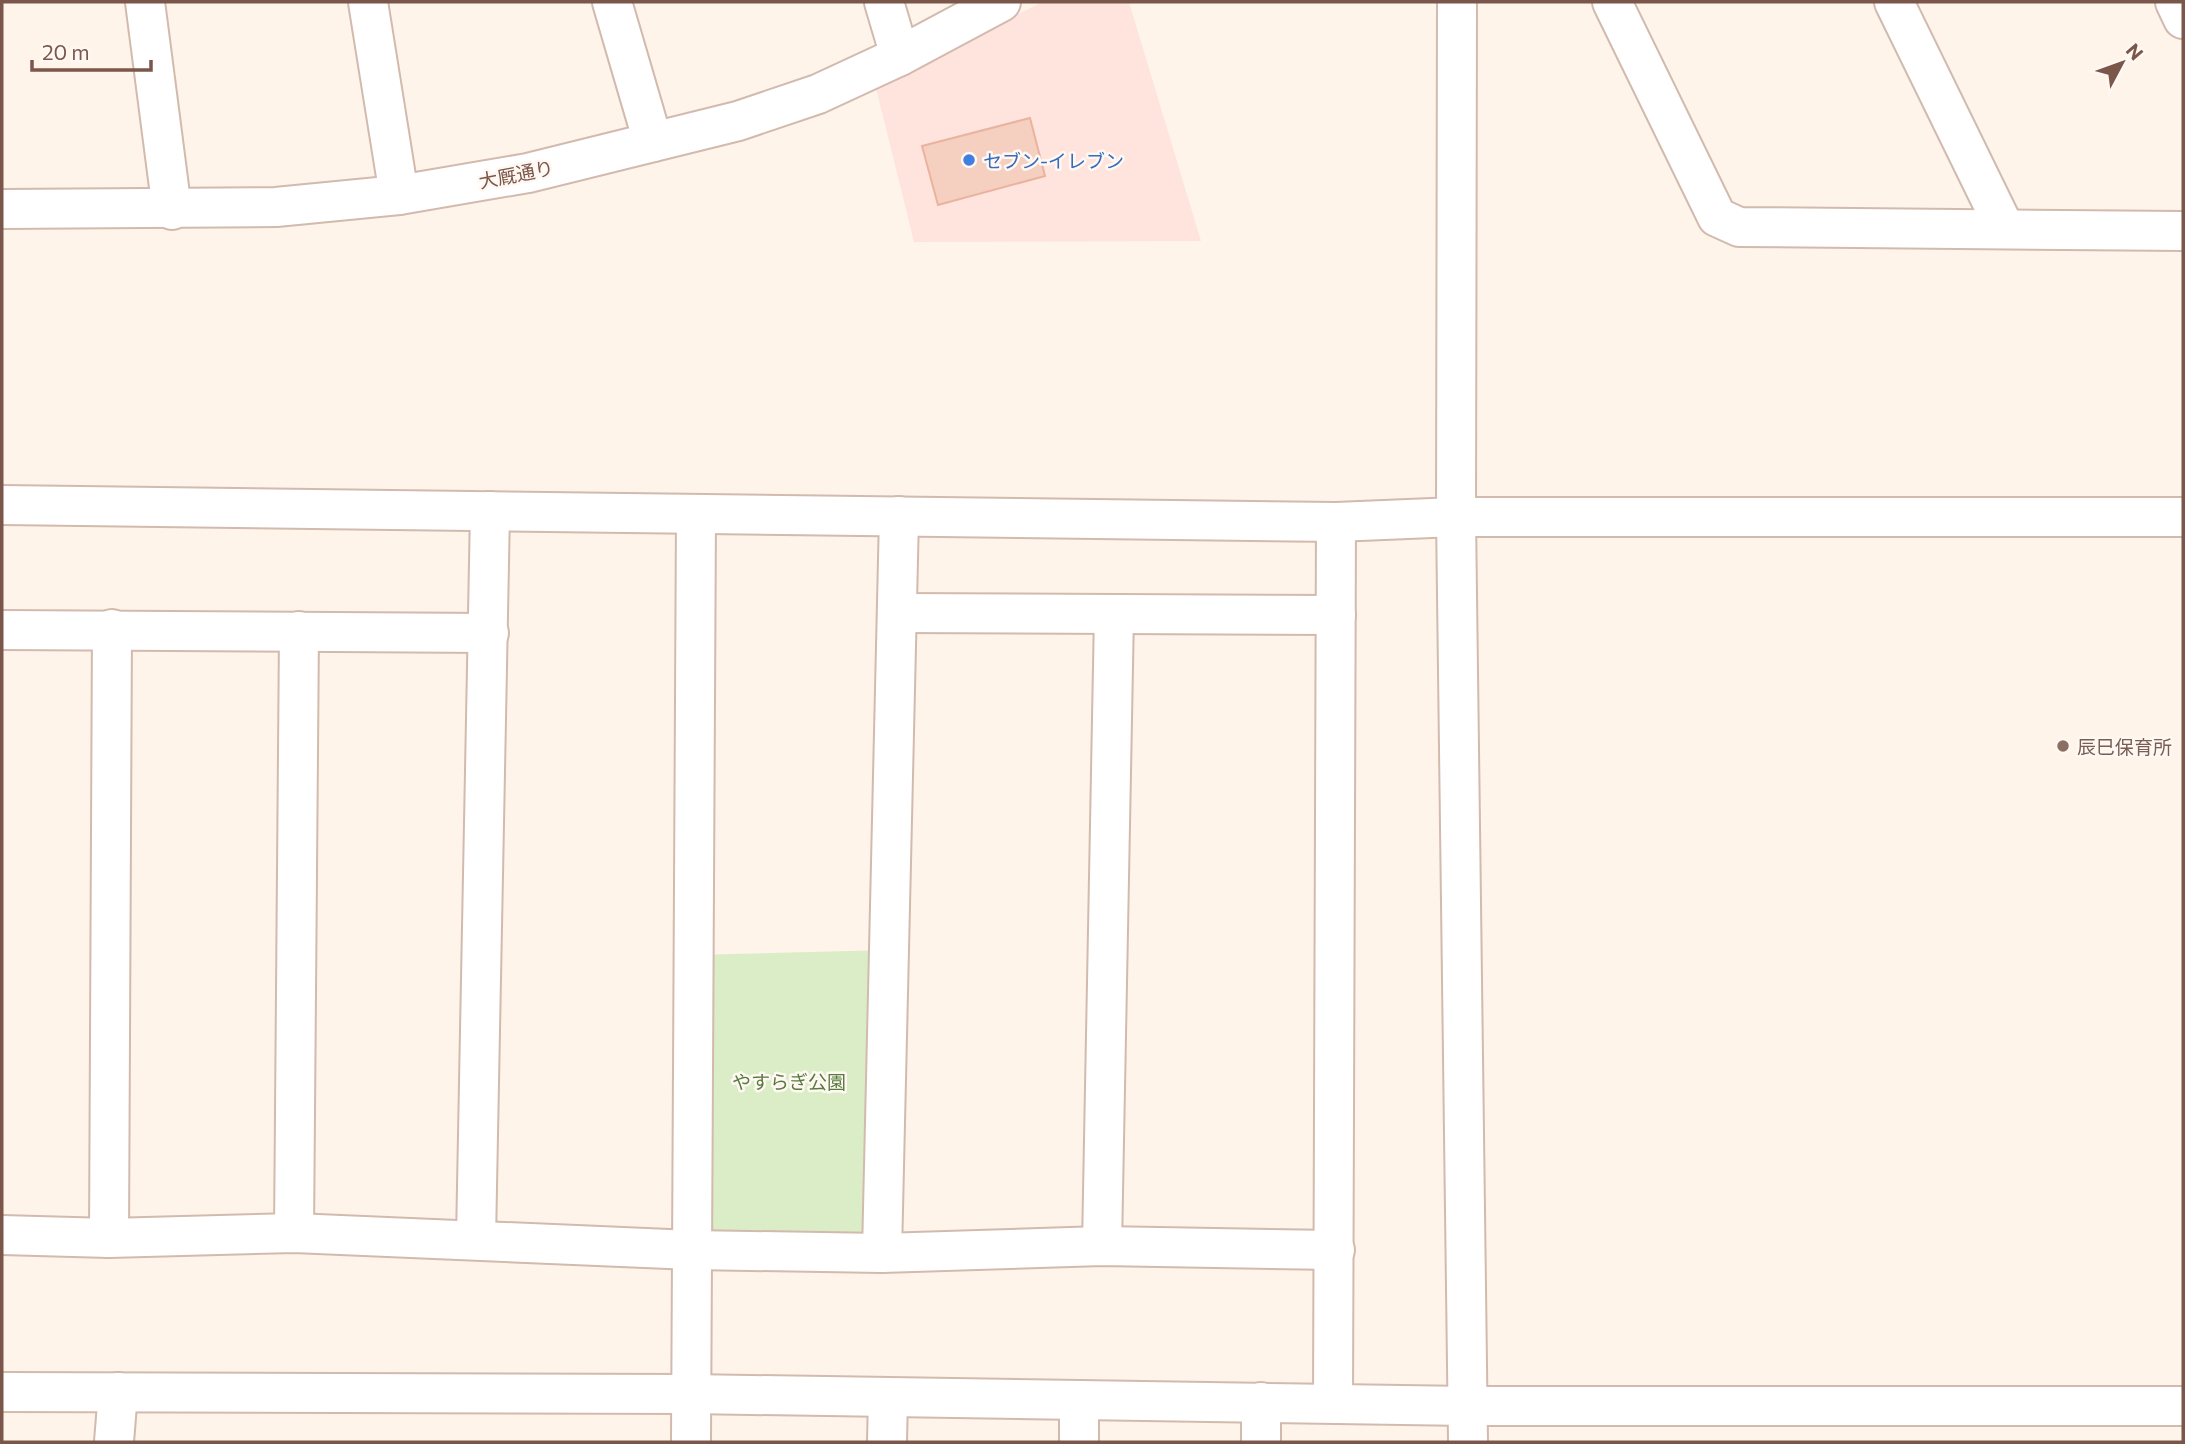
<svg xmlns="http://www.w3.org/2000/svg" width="2185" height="1444" font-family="Commissioner,'Noto Sans JP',sans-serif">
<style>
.commercial{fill:#fee4dd}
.green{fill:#daedc6}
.building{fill:#f5cfc0;stroke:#e9b39f;stroke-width:2}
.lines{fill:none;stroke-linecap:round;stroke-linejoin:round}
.minor-casing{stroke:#d2baae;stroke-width:42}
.tertiary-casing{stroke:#d2baae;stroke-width:42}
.minor{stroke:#fff;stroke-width:38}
.tertiary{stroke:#fff;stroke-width:38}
.shop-dot{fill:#3f7fe0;stroke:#fff8f2;stroke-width:2.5}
.education-dot{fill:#8d6e63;stroke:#fff8f2;stroke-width:2.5}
.labels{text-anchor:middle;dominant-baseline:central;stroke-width:5;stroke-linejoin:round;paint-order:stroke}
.shop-label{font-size:19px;fill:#366cbe;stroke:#fff8f2;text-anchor:start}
.street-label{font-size:19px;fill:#7b574b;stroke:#fff8f2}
.education-label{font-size:19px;fill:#785e54;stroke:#fff8f2;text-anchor:start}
.park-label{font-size:19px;fill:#577b3f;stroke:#fff8f2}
</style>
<rect width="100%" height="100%" fill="#fef4ea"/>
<polygon class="commercial" points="1042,2 1129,2 1201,241 914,242 876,88"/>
<polygon class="green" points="889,950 882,1253 692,1250 693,955"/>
<polygon class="building" points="1030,118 1045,176 938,205 922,146"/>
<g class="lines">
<g class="minor-casing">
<g id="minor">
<polyline points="145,2 172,210"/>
<polyline points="368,2 399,195"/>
<polyline points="612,2 653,142"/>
<polyline points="884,2 900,56"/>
<polyline points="1457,2 1456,517 1468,1442"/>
<polyline points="1612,2 1717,217 1739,227 2183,231"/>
<polyline points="1894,2 2005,229"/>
<polyline points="2175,2 2183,19"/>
<polyline points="2,505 1336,522 1456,517 2183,517"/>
<polyline points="897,613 1336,615"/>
<polyline points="2,630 489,633"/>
<polyline points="294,1233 299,631"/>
<polyline points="2,1235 109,1238 294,1233 692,1250 882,1253 1102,1246 1335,1250"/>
<polyline points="109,1238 112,629"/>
<polyline points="476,1239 490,511"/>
<polyline points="1102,1246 1114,614"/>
<polyline points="882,1253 899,516"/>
<polyline points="1333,1403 1336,522"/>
<polyline points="114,1442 118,1392"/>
<polyline points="691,1442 696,514"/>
<polyline points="887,1442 888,1397"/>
<polyline points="1079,1442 1079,1400"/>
<polyline points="1261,1442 1261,1402"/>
</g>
</g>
<g class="tertiary-casing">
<g id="tertiary">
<polyline points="2,209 276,207 399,195 528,173 738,121 818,94 900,56 1001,2"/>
<polyline points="2,1392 691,1394 1468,1406 2183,1406"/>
</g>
</g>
<use href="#minor" class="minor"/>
<use href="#tertiary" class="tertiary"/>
</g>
<circle class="shop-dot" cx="969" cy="160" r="7"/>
<circle class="education-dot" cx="2063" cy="746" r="7"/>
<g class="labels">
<g class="shop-label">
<text x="983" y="160">セブン-イレブン</text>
</g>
<g class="street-label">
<text transform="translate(516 174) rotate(-11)">大厩通り</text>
</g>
<g class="education-label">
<text x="2077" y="746">辰巳保育所</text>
</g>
<g class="park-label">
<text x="789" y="1081">やすらぎ公園</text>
</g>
</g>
<rect width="2185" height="1444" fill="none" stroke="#7b574b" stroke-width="7"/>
<g transform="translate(2122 63) rotate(49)" stroke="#fff8f2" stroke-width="5" paint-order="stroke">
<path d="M0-5L12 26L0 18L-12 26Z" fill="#7b574b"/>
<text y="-10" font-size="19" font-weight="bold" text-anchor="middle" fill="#7b574b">N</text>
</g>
<path d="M32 60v10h119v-10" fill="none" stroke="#7b574b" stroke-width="3.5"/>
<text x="42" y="60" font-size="21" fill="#7b574b" stroke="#fff8f2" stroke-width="5" paint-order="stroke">20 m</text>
</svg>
